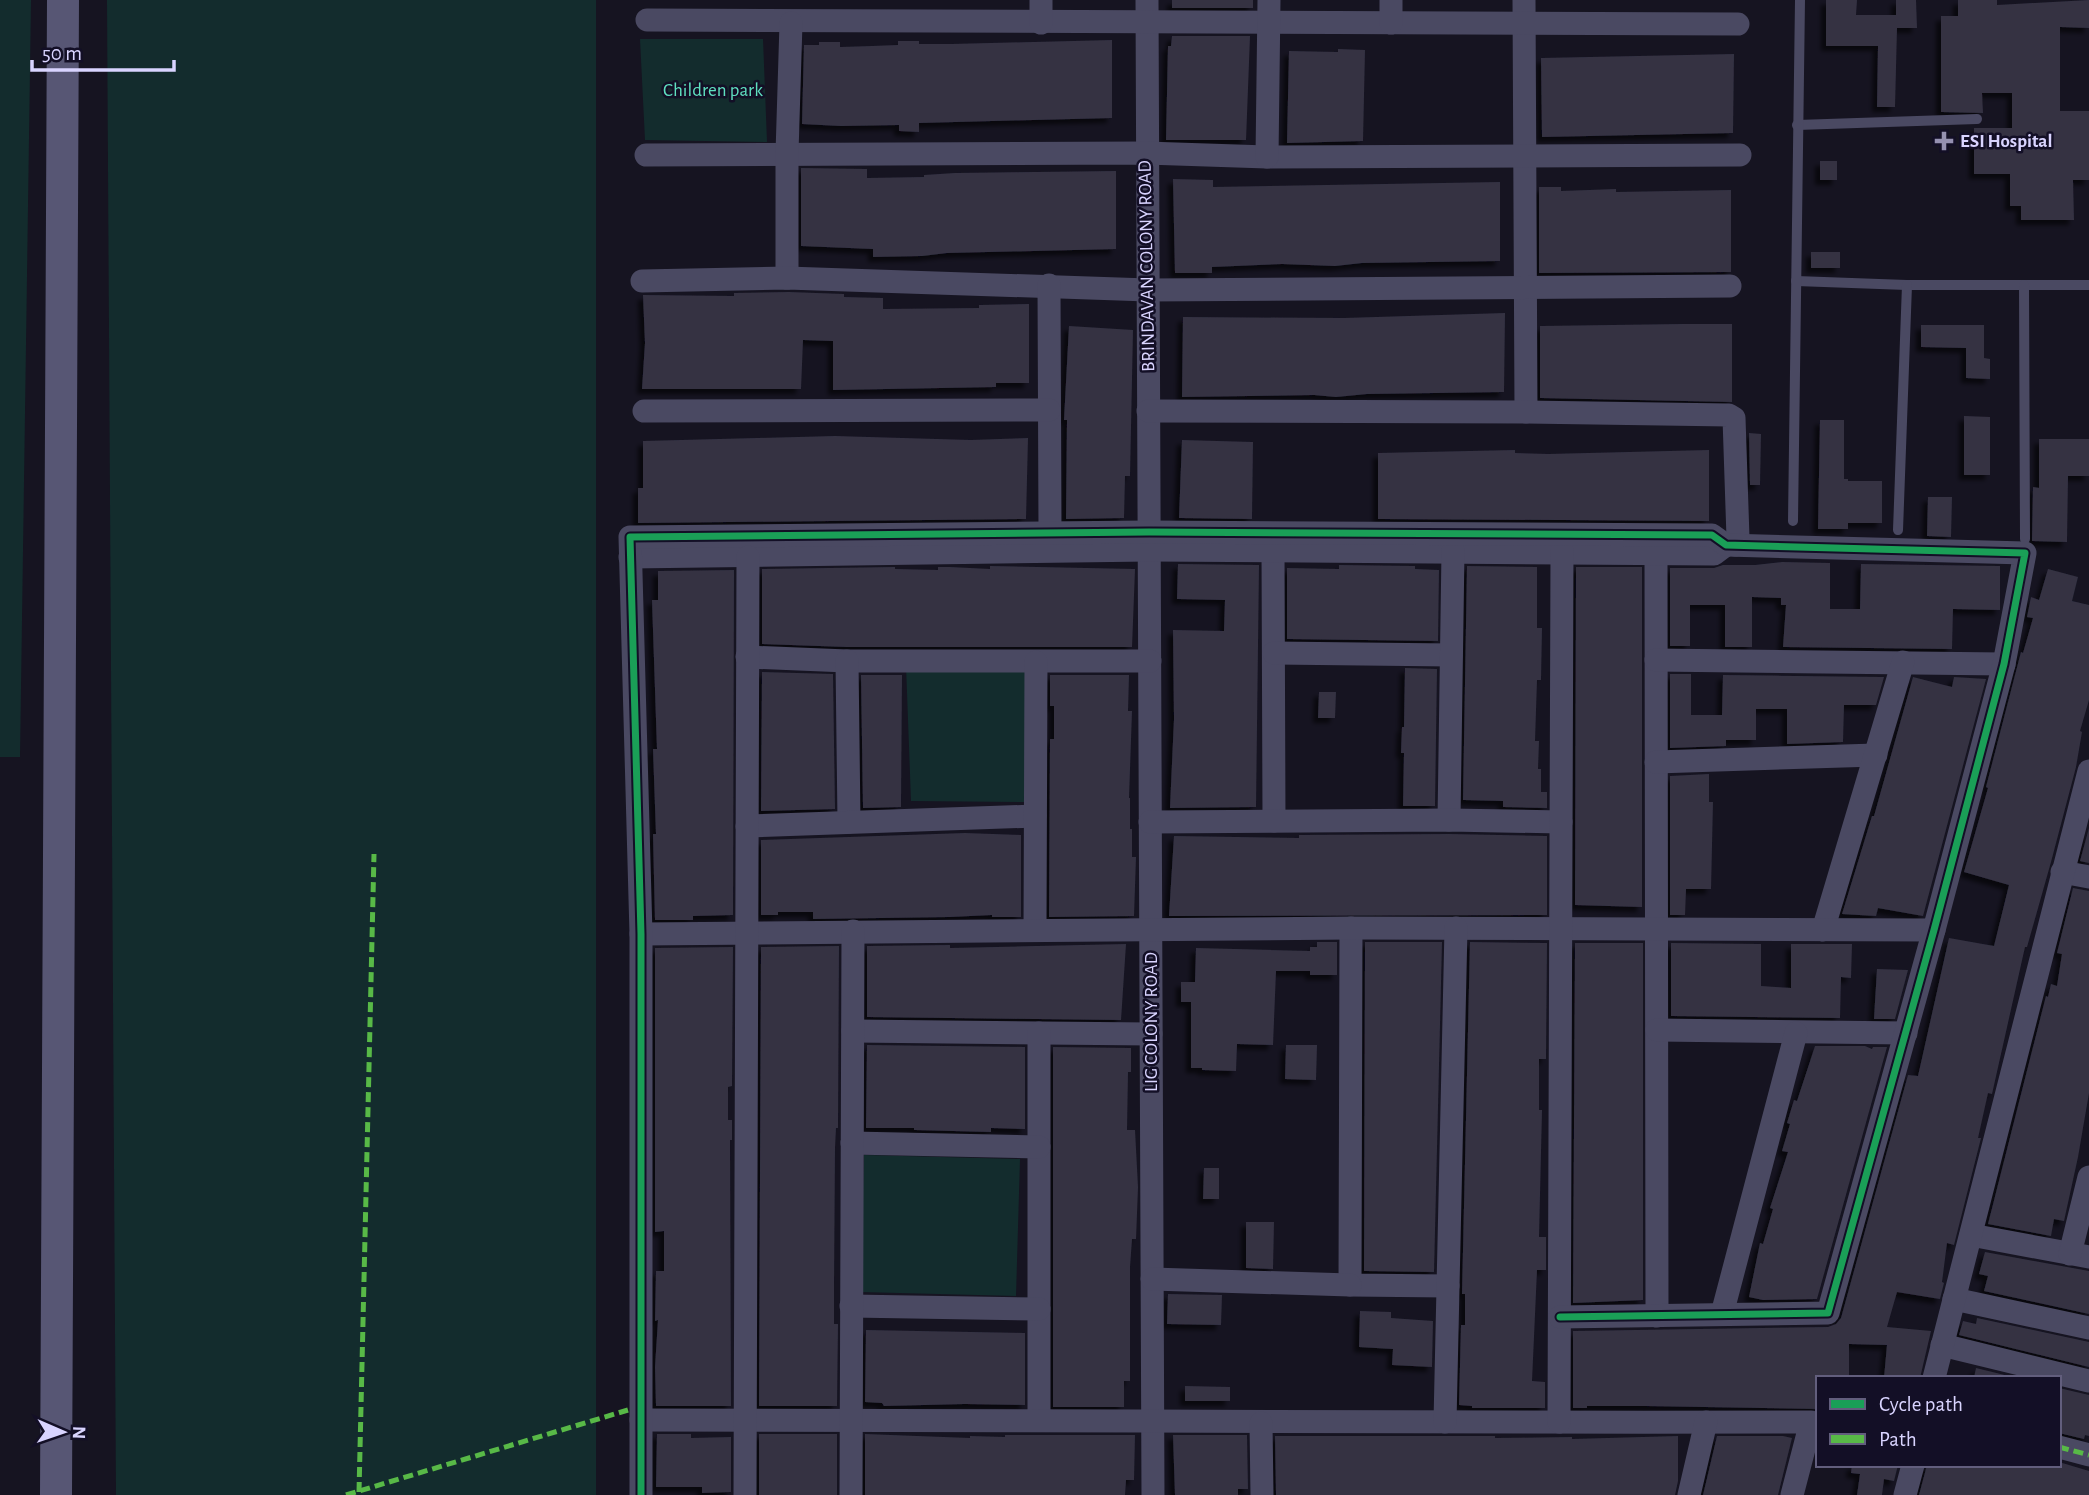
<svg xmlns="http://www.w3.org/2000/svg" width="2089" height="1495" font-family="'Alegreya Sans',sans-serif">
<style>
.green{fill:#132c2d}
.building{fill:#343243;filter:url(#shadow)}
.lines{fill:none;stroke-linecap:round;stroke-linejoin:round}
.lane{stroke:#4a4962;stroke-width:10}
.street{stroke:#4a4962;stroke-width:23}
.secondary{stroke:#575674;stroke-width:32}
.quiet{stroke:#58b947;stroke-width:5;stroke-dasharray:10 5;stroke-linecap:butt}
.cycleway-casing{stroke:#130f26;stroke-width:11}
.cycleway{stroke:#1a9f57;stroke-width:7}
.poi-dot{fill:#9591b1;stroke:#130f26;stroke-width:2.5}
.labels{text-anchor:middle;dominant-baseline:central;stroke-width:5;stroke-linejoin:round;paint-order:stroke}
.park-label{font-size:19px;fill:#5fe0c0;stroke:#130f26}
.poi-label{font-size:19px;font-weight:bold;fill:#d9d4ff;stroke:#130f26;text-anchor:start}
.street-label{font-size:19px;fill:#d9d4ff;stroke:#130f26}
</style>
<defs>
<filter id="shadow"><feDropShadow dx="-5" dy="5" stdDeviation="2" flood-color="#0009"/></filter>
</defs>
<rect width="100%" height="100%" fill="#161421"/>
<g class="green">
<polygon points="0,0 31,0 20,757 0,757"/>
<polygon points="107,0 596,0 596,1495 116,1495"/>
<polygon points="640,39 763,39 767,142 645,140"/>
<polygon points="906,665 1031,665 1031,802 911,801"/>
<polygon points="864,1155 1020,1159 1016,1296 860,1292"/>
</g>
<g class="building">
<rect x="1172" y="0" width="81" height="8"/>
<polygon points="1826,0 1857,0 1856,15 1896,15 1896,0 1916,0 1917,28 1897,28 1895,107 1877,107 1878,46 1826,46"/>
<polygon points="1958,0 1997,0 1997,5 2089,0 2089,28 2060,27 2060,111 2089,111 2089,180 2073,180 2074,220 2021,220 2021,206 2010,206 2010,174 1974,174 1974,128 2012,128 2012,93 1982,93 1983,113 1941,112 1941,16 1958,16"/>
<polygon points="1172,36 1250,36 1246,140 1166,140 1168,46 1171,46"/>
<polygon points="1112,40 1112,118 919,123 919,132 899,131 899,125 841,126 802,124 804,45 819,45 819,42 840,42 840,47 872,46 898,45 898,41 919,41 919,44 951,44"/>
<polygon points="1338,49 1365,50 1363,141 1287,143 1289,51 1338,52"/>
<polygon points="1734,54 1733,133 1542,137 1541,58"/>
<rect x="1820" y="161" width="17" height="19"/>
<polygon points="801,168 867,169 867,178 924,177 924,175 955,173 1116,171 1116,249 947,253 922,256 873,257 873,249 801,246"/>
<polygon points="1173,179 1213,180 1213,187 1500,182 1500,261 1362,263 1335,266 1282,264 1212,267 1212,273 1175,273"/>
<polygon points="1539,187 1561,187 1561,191 1616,189 1616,192 1731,190 1731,272 1539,273"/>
<rect x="1811" y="252" width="29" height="16"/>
<polygon points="789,292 844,294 844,297 883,298 883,309 979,308 979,305 1029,304 1029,383 996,383 996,387 833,390 833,341 803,340 801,389 642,389 645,343 643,295 734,296 734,293"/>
<polygon points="1505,313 1504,392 1367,394 1336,397 1314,395 1182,397 1183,317 1344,318"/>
<polygon points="1682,324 1732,324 1732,402 1540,398 1540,326"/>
<polygon points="1921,325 1984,325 1984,358 1990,359 1990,379 1966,378 1966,348 1921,347"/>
<polygon points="1069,326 1133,330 1130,476 1125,476 1124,518 1066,519 1067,420 1064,420"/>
<polygon points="1964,416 1990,417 1990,475 1964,475"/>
<polygon points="1820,420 1844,420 1844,479 1848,479 1848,481 1882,481 1882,523 1848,523 1848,529 1818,529"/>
<polygon points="1749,433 1761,434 1760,485 1750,485"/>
<polygon points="835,436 971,440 1028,438 1026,519 638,523 638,488 643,488 643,441"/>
<polygon points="2039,439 2089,439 2089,476 2068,476 2067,542 2032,541 2033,487 2039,488"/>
<polygon points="1182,440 1253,442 1252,519 1179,518"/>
<polygon points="1515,450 1515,453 1548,454 1709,450 1709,521 1378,519 1378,453"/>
<polygon points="1928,497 1952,497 1951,537 1927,536"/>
<polygon points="1782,562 1830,563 1830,609 1860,609 1861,564 2000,566 2000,610 1953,609 1952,649 1783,647 1786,605 1781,605 1781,598 1752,597 1752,647 1725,647 1725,605 1690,605 1690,646 1670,646 1670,568 1714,568 1723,565 1755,565"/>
<polygon points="1178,564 1259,565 1256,807 1170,808 1174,719 1173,630 1224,631 1225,600 1177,599"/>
<polygon points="1339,565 1415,566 1415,569 1439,570 1438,641 1287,639 1287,568 1339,569"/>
<polygon points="990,566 1135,569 1132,647 847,647 762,644 762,569 895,567 895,569 938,570 938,567 950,567 990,569"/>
<polygon points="1467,566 1537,567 1537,628 1542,628 1541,680 1537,680 1535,741 1539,741 1538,769 1541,769 1541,792 1547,792 1547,808 1503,807 1503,801 1463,800"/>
<polygon points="1576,567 1642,567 1642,907 1575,905"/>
<polygon points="2048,569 2078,577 2072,601 2089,605 2089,700 2080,731 2082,732 2076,767 2051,862 2027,947 2025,947 1992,1094 1988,1093 1978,1138 1981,1138 1954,1245 1947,1243 1942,1282 1944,1283 1940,1299 1897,1292 1887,1327 1931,1331 1920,1378 1884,1378 1887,1345 1849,1344 1849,1378 1818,1378 1818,1409 1645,1406 1587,1406 1587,1408 1573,1408 1573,1331 1828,1327 1836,1324 1841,1318 1908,1075 1918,1076 1949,938 1994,946 2009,885 1964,872 1988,788 1986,787 2021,652 2023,653 2033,618 2027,617 2031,597 2039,600"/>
<polygon points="734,570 733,915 693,916 693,920 655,920 653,834 656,834 653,749 657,749 652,600 658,600 658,571"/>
<polygon points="1405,668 1437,669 1435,806 1403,806 1404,753 1401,753 1402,727 1404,727"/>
<polygon points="762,672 833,674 835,809 761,811"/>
<polygon points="1670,674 1691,674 1691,715 1722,715 1723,675 1884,677 1876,705 1844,705 1843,742 1787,744 1787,709 1756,709 1756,740 1726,740 1726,746 1670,748"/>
<polygon points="861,675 902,675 901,807 863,808"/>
<polygon points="1050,675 1129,675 1128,711 1132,711 1129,798 1130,798 1130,829 1132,829 1132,857 1136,857 1134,916 1049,917 1050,739 1054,739 1054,706 1050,706"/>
<polygon points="1913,677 1952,687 1954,677 1986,679 1923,916 1878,908 1876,916 1842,914 1872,816 1874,816"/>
<polygon points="1319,692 1336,692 1335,718 1318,718"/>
<polygon points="1709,774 1709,802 1713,802 1711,889 1686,889 1685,915 1670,915 1670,776"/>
<polygon points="2089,828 2089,863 2080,861"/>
<polygon points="965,833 1021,835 1021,917 992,917 992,915 950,917 813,919 813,912 778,912 778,915 761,915 761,840"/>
<polygon points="1449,834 1547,836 1547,915 1169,916 1174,836 1299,838 1299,835"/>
<polygon points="2073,888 2089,891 2089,1093 2078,1157 2064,1221 2054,1219 2051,1236 1988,1224 2046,996 2048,997 2051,984 2057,986 2062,954 2057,953"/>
<polygon points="1317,942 1337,942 1337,975 1310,975 1310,971 1276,971 1273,1045 1237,1044 1236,1071 1202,1070 1202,1068 1191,1068 1191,1002 1181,1002 1181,982 1195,982 1196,948 1310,951 1310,947 1317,947"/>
<polygon points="1365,942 1442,942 1434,1272 1364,1271"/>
<polygon points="1470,942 1547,943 1546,1059 1539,1059 1539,1110 1542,1110 1539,1237 1546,1237 1546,1270 1537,1270 1532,1381 1545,1382 1545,1408 1472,1408 1472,1406 1459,1405 1461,1325 1465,1325 1465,1294 1462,1294"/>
<polygon points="1575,943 1643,943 1643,1300 1573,1303"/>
<polygon points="1671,943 1761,944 1761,986 1791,988 1791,944 1852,944 1851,978 1841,977 1840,1018 1671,1016"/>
<polygon points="1126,944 1121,1020 867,1017 867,946 950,945 950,948"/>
<polygon points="839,946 838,1128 836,1128 835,1148 834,1288 834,1324 838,1324 837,1406 759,1406 761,947"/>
<polygon points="733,947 732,1086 728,1087 728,1120 732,1120 732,1140 730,1140 731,1406 656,1406 655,1367 658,1320 655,1321 656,1271 664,1271 664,1231 655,1232 655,948"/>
<polygon points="1877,969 1908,970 1895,1019 1874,1019"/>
<polygon points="867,1045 1025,1047 1025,1129 991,1128 991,1132 914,1130 914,1128 866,1128"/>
<polygon points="1286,1045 1317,1045 1316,1080 1285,1079"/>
<polygon points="1815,1046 1865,1046 1872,1049 1873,1047 1887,1047 1817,1299 1763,1300 1749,1297 1760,1243 1763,1244 1773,1209 1770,1208 1788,1152 1782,1151 1790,1124 1787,1123 1794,1100 1797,1101"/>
<polygon points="1053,1047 1131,1048 1131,1072 1128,1072 1127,1130 1135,1130 1138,1187 1136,1239 1132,1239 1130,1267 1130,1381 1124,1381 1124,1407 1053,1407"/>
<polygon points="1204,1168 1219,1168 1219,1199 1203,1199"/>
<polygon points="1246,1222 1274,1222 1273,1269 1246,1268"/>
<polygon points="1985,1252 2089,1271 2089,1314 1984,1291 1988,1276 1979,1274"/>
<polygon points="1168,1294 1222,1295 1221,1325 1167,1324"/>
<polygon points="1360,1311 1391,1312 1391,1318 1433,1321 1432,1367 1392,1365 1393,1349 1359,1347"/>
<polygon points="1977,1318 2089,1342 2089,1367 1959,1335 1963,1321 1976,1324"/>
<polygon points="866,1330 1025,1333 1025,1405 965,1404 884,1406 882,1403 865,1402"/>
<polygon points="1976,1368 2017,1378 1974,1378"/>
<polygon points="1185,1386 1230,1387 1230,1401 1185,1401"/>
<polygon points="2059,1388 2089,1395 2089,1436 2085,1435 2084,1439 2059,1433"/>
<polygon points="657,1434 691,1434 691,1438 731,1437 731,1492 702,1493 702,1487 656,1487"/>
<rect x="759" y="1434" width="78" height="61"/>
<polygon points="865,1434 970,1438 970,1436 1005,1437 1005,1435 1135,1435 1134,1480 1126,1480 1125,1495 865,1495"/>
<polygon points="1173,1435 1247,1435 1248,1489 1238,1489 1238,1495 1175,1495"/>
<polygon points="1275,1436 1495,1436 1495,1438 1572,1437 1572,1439 1678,1436 1678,1481 1675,1495 1276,1495"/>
<polygon points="1717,1436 1783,1436 1792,1438 1778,1495 1703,1495"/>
<polygon points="2059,1462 2089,1471 2089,1495 1919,1495 1927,1465 2059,1465"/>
<polygon points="1852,1465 1898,1465 1894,1481 1884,1479 1882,1495 1857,1495 1860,1474 1851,1473"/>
</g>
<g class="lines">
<g class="lane">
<polyline points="1797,125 1977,119"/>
<polyline points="1796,281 1907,285 2089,285"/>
<polyline points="2024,285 2025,539"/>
<polyline points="1793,521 1800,0"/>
<polyline points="1898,530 1907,285"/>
</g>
<g class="street">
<polyline points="1147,0 1153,1495"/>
<polyline points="1524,0 1526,412"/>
<polyline points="647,20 1738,24"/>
<polyline points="1041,23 1041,0"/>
<polyline points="1391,23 1391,0"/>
<polyline points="646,155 1146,153 1267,157 1740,155"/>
<polyline points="1267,157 1269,0"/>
<polyline points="787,278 787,153 791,23"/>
<polyline points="642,281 787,278 1148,290 1730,286"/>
<polyline points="1049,285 1050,533"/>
<polyline points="644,411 1049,410"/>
<polyline points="1148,411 1526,412 1729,415 1734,418 1738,538 1735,545"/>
<polyline points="1273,550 1274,821"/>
<polyline points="1656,552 1657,1316"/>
<polyline points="630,557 1149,550 1714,554 1726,545"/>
<polyline points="1274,653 1451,655"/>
<polyline points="747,657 847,661 1150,661"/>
<polyline points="1656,660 2004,664"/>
<polyline points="847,661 849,822"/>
<polyline points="1656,762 1876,755"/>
<polyline points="1449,820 1453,551"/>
<polyline points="1150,822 1449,820 1561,822"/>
<polyline points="747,826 1035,816"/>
<polyline points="2062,872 2089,877"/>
<polyline points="1351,928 1350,1285 1448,1286"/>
<polyline points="1035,929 1036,662"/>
<polyline points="1823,930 1903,662"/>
<polyline points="641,934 1351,928 1934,930"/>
<polyline points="1657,1030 1906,1033"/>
<polyline points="853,1031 1151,1034"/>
<polyline points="1039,1033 1039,1420"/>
<polyline points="852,1143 1039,1147"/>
<polyline points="1971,1235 2089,1257"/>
<polyline points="2070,1254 2089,1177"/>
<polyline points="1152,1279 1350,1285"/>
<polyline points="1954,1299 2089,1328"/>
<polyline points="851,1306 1039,1309"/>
<polyline points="1722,1314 1796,1033"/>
<polyline points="1942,1345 2089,1381"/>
<polyline points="1934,1378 2089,771"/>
<path d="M641,1420C1031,1420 1421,1423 1811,1422L1792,1495"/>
<polyline points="1445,1422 1456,928"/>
<polyline points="1559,1422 1562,551"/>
<polyline points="1261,1423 1262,1495"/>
<polyline points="2059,1447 2089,1455"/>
<polyline points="641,1495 641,934 630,537 1149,532 1712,535 1726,545 2025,553 2004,664 1934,930 1828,1313 1560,1317"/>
<polyline points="745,1495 748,557"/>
<polyline points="851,1495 853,931"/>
<polyline points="1689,1495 1706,1422"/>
<polyline points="1905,1495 1913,1465"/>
</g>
<polyline class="secondary" points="56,1495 63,0"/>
<g class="quiet">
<polyline points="2059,1447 2089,1455"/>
<polyline points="359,1492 374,854"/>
<polyline points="346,1495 628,1410"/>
</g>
<g class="cycleway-casing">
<polyline id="cycleway" points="641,1495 641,934 630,537 1149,532 1712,535 1726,545 2025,553 2004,664 1934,930 1828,1313 1560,1317"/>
</g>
<use href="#cycleway" class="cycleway"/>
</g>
<path class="poi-dot" d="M1940.5 130.5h7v7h7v7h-7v7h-7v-7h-7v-7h7z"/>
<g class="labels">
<g class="park-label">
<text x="713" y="90">Children park</text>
</g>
<g class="poi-label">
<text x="1960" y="141">ESI Hospital</text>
</g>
<g class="street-label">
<text transform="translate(1147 266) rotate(-91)">BRINDAVAN COLONY ROAD</text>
<text transform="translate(1151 1022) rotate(-90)">LIG COLONY ROAD</text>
</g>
</g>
<rect x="1816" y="1376" width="245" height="91" fill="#130f26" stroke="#625e7d" stroke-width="2"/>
<rect x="1830" y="1399" width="35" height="10" fill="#1a9f57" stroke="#625e7d" stroke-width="2"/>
<text x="1879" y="1411" font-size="21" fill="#d9d4ff">Cycle path</text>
<rect x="1830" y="1434" width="35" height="10" fill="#58b947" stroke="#625e7d" stroke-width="2"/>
<text x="1879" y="1446" font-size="21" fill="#d9d4ff">Path</text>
<g transform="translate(63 1432) rotate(92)" stroke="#130f26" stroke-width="5" paint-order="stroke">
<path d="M0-5L12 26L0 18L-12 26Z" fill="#d9d4ff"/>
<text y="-10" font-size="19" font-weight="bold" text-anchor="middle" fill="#d9d4ff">N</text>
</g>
<path d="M32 60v10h142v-10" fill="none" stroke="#d9d4ff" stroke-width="3.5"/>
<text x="42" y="60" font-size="21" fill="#d9d4ff" stroke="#130f26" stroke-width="5" paint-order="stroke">50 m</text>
</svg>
